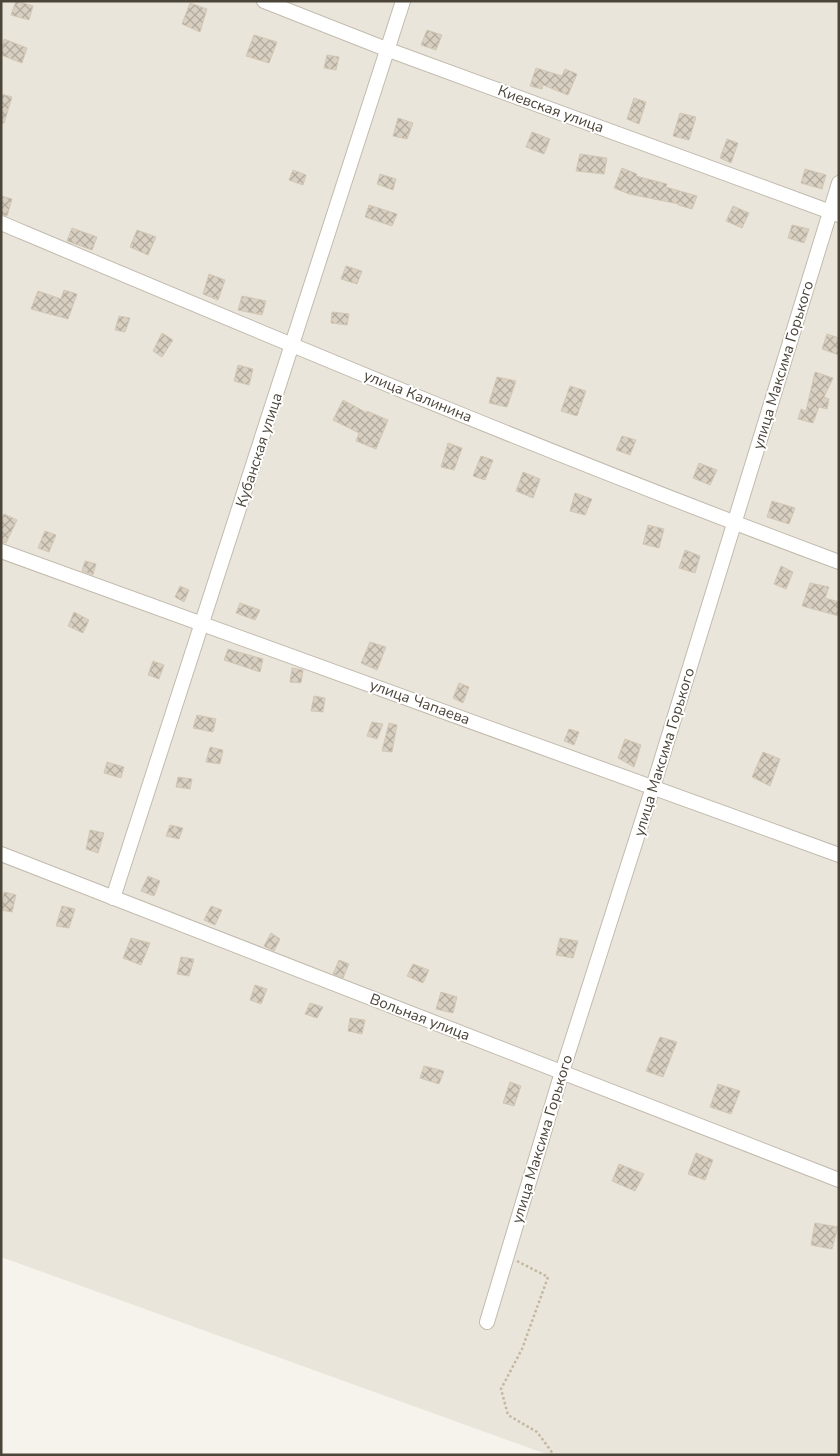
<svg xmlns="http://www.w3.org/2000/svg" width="840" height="1456" font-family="'Nunito Sans',sans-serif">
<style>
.residential{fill:#eae5da}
.building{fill:url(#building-cross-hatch);stroke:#d3c7b4}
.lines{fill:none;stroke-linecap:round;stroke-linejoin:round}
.minor-casing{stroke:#c2bbae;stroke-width:16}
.path{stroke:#c4b79f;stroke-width:2.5;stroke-dasharray:2.5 2.5;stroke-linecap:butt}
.minor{stroke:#fff;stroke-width:14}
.labels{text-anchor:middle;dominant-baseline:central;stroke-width:4;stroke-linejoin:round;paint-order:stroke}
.street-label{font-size:15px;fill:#4b4439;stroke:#fff}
</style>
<defs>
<pattern id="building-cross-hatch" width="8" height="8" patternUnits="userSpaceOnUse" patternTransform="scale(1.25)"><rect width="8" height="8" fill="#d8cfc1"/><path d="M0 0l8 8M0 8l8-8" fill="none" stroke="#b1aa9e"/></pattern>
</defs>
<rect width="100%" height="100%" fill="#f6f3ec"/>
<polygon class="residential" points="1,1 839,1 839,1455 549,1455 1,1257"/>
<g class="building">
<polygon points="16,1 33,6 29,20 11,15"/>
<polygon points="190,3 207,9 200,32 182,24"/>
<polygon points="427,30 442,35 436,50 421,45"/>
<polygon points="254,35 277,42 269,63 246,56"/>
<polygon points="4,39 27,48 22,63 1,55"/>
<polygon points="327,55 339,57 336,70 324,68"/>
<polygon points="536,68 562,76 565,69 577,74 568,95 543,85 542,89 530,86"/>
<polygon points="1,94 12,97 4,123 1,123"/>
<polygon points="634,98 646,102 639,124 627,119"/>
<polygon points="680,113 696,117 689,140 673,136"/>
<polygon points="398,118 413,123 407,139 393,136"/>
<polygon points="532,132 550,139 544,154 526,147"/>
<polygon points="727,139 738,143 731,163 720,158"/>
<polygon points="580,154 607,158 604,174 576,171"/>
<polygon points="622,168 637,174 636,176 667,184 666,187 697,196 692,209 678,205 679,204 629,194 614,188"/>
<polygon points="805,169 826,175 822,189 801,183"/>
<polygon points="293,170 306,175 303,185 289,180"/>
<polygon points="380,174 396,179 393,190 377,184"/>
<polygon points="1,196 12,199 7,216 1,214"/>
<polygon points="369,205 397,214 392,226 365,217"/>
<polygon points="733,206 749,213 742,228 726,221"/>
<polygon points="792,225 809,229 804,243 788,238"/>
<polygon points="72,228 97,237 92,250 67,241"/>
<polygon points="137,230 156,237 148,255 130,247"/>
<polygon points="346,266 362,271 357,284 341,279"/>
<polygon points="209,274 225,280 218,300 203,294"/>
<polygon points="64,290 77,294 68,319 31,309 38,291 61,299"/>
<polygon points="242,296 266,301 262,315 238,310"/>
<polygon points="332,312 349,314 347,325 331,323"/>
<polygon points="119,316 130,318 125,332 115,330"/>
<polygon points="162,333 173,340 162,357 153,351"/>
<polygon points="827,334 839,338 839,355 822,349"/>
<polygon points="238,365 253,369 249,385 234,381"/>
<polygon points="815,372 833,378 824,397 829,399 827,409 819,407 813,423 798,419 801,409 806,411"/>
<polygon points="497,377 516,381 507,407 489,403"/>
<polygon points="570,386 586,391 577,416 561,411"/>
<polygon points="343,400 367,413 367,411 388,420 376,449 356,441 359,433 333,420"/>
<polygon points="622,436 636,440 630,455 616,450"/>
<polygon points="448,443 462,448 454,470 441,467"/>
<polygon points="481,456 493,460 485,480 473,476"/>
<polygon points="699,463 717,470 710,485 693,478"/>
<polygon points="523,472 540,479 533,498 516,491"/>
<polygon points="575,493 592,499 585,515 570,511"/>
<polygon points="772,501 795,508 789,524 767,517"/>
<polygon points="4,514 17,520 6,543 1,542 1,521"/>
<polygon points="648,525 664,529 659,548 643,544"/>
<polygon points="45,531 56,535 49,552 38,548"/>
<polygon points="685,550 700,556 695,573 679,568"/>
<polygon points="85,561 96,564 93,575 82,571"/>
<polygon points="781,566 793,572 786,589 774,584"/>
<polygon points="810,583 829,587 825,598 839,602 839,616 802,606"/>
<polygon points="180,586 189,590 184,602 175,597"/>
<polygon points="240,603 260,610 255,620 236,613"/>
<polygon points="74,612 89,620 83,633 68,626"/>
<polygon points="370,642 386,647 377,670 361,663"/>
<polygon points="228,649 263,659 260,672 224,660"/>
<polygon points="153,661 164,665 159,679 148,675"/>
<polygon points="292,668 303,670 301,683 290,682"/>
<polygon points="459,683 469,687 463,703 453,698"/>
<polygon points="314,696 325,698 323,712 311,711"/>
<polygon points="197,715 216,719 213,732 193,728"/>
<polygon points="372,722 383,724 377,739 367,736"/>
<polygon points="389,723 397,725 392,752 382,751"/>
<polygon points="569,729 579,732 574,745 564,741"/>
<polygon points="625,739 641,745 634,767 618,758"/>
<polygon points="210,747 223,750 220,764 206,762"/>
<polygon points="763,752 780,759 770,786 752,777"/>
<polygon points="107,762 124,767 121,778 104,773"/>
<polygon points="178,777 192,779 190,789 176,787"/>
<polygon points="170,825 183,828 179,839 166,836"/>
<polygon points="90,830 104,833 98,853 86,849"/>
<polygon points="148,876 160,881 154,896 141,891"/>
<polygon points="4,892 16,895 12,912 1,910"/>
<polygon points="62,906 75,909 69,928 56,926"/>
<polygon points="211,906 222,910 215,925 204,920"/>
<polygon points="271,933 280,939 274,951 264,946"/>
<polygon points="131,938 150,943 141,965 123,958"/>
<polygon points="560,938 578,941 573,958 556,955"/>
<polygon points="181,957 194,959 189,976 177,974"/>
<polygon points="339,960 349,964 343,978 333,974"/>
<polygon points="413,964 429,970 423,983 407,976"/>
<polygon points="255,985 267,989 261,1004 250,1000"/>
<polygon points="441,992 457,997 453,1013 436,1009"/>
<polygon points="310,1003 323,1007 317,1018 305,1014"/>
<polygon points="350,1018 365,1020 362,1034 348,1031"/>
<polygon points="660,1037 677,1042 663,1077 646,1071"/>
<polygon points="424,1066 444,1071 439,1084 420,1078"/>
<polygon points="510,1082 521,1086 514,1106 503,1103"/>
<polygon points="718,1084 740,1091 731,1114 710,1107"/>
<polygon points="696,1153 713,1160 705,1180 688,1174"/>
<polygon points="619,1164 644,1174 635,1191 612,1181"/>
<polygon points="815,1223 838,1227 832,1249 811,1245"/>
</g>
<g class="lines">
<g class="minor-casing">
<g id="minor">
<polyline points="264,1 386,49 839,215"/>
<path d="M1,223C279,340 556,457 839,562"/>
<polyline points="1,551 839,855"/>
<polyline points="1,854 839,1180"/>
<polyline points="113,898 403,1"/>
<polyline points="487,1322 562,1072 653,787 839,183"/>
</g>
</g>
<polyline class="path" points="517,1261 548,1277 522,1349 501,1389 508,1415 537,1432 554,1455"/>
<use href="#minor" class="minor"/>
</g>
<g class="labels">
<g class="street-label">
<text transform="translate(551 109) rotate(20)">Киевская улица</text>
<text transform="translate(783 365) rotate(-73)">улица Максима Горького</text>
<text transform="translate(418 396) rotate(22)">улица Калинина</text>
<text transform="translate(259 450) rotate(-72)">Кубанская улица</text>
<text transform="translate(420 702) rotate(20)">улица Чапаева</text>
<text transform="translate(664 752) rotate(-73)">улица Максима Горького</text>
<text transform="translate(420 1017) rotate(21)">Вольная улица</text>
<text transform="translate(542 1139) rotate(-73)">улица Максима Горького</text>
</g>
</g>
<rect width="840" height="1456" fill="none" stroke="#4b4439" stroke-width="5"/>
</svg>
